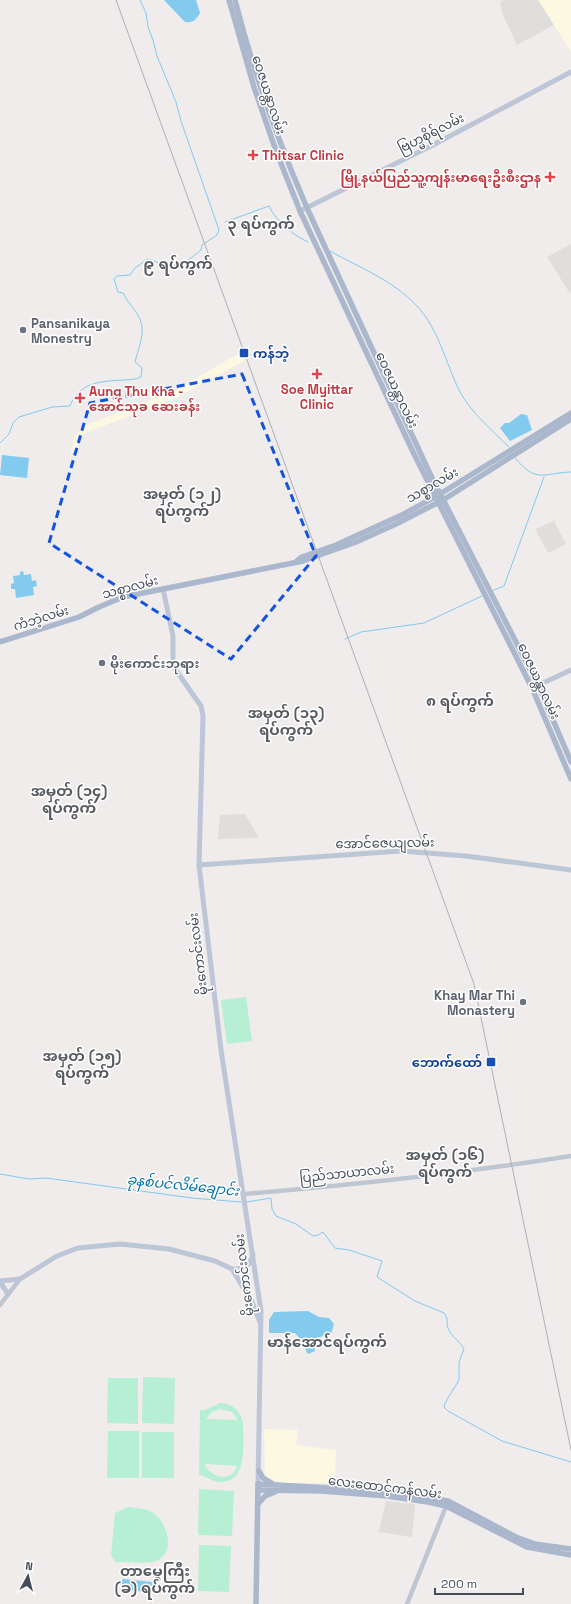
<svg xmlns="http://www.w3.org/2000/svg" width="571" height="1604" font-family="'Space Grotesk','Noto Sans Myanmar',sans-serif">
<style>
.commercial{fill:#fcf8e2}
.education{fill:#e0dddd}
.green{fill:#b7efd4;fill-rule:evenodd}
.water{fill:#82caee}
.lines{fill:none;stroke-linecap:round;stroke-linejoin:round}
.stream{stroke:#82caee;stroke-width:1}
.tertiary{stroke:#bec6d2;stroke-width:4.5}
.secondary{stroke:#bdc6d6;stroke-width:5}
.primary{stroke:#aab7cc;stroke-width:5.5}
.rail{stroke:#adb0b7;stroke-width:1}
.marked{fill:none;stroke:#1353e1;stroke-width:3;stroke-dasharray:8 5;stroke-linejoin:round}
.health-dot{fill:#e0444e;stroke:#fff;stroke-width:1.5}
.worship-dot{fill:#6b7280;stroke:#fff;stroke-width:1.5}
.transit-dot{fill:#1a4fb4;stroke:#fff;stroke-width:1.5}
.labels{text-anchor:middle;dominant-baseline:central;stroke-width:3;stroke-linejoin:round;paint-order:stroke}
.street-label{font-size:13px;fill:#444c59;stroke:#fff}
.health-label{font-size:13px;font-weight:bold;fill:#be3a42;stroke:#fff;text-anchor:start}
.worship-label{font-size:13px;font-weight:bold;fill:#5b616d;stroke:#fff;text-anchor:start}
.transit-label{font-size:13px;font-weight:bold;fill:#164399;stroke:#fff;text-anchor:start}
.water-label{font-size:14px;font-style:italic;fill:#0873a8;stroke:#fff}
.quarter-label{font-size:15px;font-weight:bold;fill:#585b61;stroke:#fff}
</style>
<rect width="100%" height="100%" fill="#efeceb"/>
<g class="commercial">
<polygon points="538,0 571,0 571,52 554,25"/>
<polygon points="241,352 244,361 178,397 88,432 83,435 70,458 74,437 86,425 176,390"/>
<polygon points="264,1429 298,1430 296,1445 336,1450 335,1474 331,1483 284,1483 274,1481 265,1475"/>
</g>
<g class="education">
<polygon points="504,0 538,0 554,25 517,45 502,13 500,2"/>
<polygon points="571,244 571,295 547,257"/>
<polygon points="554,521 566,544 548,553 535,529"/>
<polygon points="245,814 259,838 218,839 220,815"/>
<polygon points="386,1501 415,1504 412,1537 379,1532"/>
</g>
<g class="green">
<polygon points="246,997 252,1041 227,1044 221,1000"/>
<polygon points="143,1377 175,1378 174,1424 142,1423"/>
<polygon points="108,1378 138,1378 138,1424 107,1423"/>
<path d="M220,1403C232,1403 241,1411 243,1423C243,1442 249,1484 219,1482C212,1481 206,1476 199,1475L200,1410H205ZM220,1409L232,1412L238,1420L206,1419L212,1412ZM205,1465V1464L237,1466C232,1483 211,1478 205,1465Z"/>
<polygon points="108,1431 139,1431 139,1478 107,1478"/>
<rect x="142" y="1432" width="32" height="46"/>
<polygon points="199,1489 234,1491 232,1536 198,1535"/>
<path d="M128,1507C136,1508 145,1508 152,1512C167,1521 177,1553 156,1561C150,1564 124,1562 116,1562L111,1556L115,1513Z"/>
<polygon points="199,1545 231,1546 229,1592 198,1591"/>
</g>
<g class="water">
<path d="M164,0H196L200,13C196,20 193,23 185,22Z"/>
<polygon points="521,414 527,415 532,430 510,441 500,428 505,423 509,423"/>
<polygon points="2,455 29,458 27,478 0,475"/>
<polygon points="23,571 24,575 31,574 32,581 36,580 37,586 33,587 34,595 16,598 15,589 11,589 11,584 14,583 13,576 20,575 20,572"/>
<polygon points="308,1311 319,1317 329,1318 334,1324 331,1334 313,1339 315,1351 308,1354 305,1349 305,1345 295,1333 269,1333 269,1320 274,1312"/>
<polygon points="123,1579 152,1582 154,1587 150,1592 122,1590 120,1584"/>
</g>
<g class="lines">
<g class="stream">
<path d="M225,222L269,206C277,222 291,234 308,242"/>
<path d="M330,251C360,268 393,280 417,306C439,330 445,361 459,390C470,412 492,430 509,447"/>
<path d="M0,443L9,434L13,423L19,417L52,407L70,406C81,377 111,382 136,379L141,377L142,368L135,362C138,349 146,333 140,319C136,310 127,302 123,293L118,292L114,279L117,276L130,275L135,268L148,259L171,267L186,262L201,250L202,245L217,235L219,230L181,121L176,102L157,56L153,40L148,27L146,13L140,0"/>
<path d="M515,458C537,484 542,473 571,472"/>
<polyline points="492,591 504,586 544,477"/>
<polyline points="345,639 361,632 424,623 482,596"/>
<polyline points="0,1174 29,1179 46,1178 192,1198 241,1202"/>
<path d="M247,1202L271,1198L272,1209L276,1216L296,1224L313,1236L318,1235L323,1232L335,1248L349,1250L382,1261L377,1277L415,1301L444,1313C449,1319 446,1323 448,1328C451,1337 460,1341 464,1349L459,1362V1380L445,1403L444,1407L448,1411L502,1441L571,1462"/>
</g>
<g class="tertiary">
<path d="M244,1194C354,1185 463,1173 571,1156"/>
<polyline points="0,1305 20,1279"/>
<polyline points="407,1604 447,1504"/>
</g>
<g class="secondary">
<polyline points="300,211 433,145 571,72"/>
<polyline points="163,589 173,636 173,666 201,706 203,716 199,865 221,1050 261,1311 258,1484"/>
<polyline points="532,688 571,670"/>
<polyline points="199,865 401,851 466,856 571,870"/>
<path d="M232,1269C243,1270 250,1266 253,1255"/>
<polyline points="0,1281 20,1279 57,1256 78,1248 120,1244 169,1249 215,1261 232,1269 252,1302 260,1322"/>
<polyline points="0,1282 8,1294"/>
</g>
<g class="primary">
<polyline points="229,0 254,87 276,151 300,211 414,454 532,688 571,779"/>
<path d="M235,0C253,71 278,141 307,208L431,476L538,685L571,762"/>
<polyline points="297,561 302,557 336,545 404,514 440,494 571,413"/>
<polyline points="0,642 79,617 99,607 123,597 303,561 356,542 396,524 443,500 571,419"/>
<polyline points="259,1471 263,1478 273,1484"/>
<polyline points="258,1490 321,1491 387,1496 428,1502 446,1506 527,1547 571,1555"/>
<polyline points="258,1504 265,1496 275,1492"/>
<polyline points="256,1604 258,1484 387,1491 448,1501 516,1537 535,1544 571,1549"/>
</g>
<polyline class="rail" points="116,0 474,984 571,1450"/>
</g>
<path class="marked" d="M242,374L316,556L231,659L49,543L90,403Z"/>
<g class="health-dot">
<path d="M251 149h4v4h4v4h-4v4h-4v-4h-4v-4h4z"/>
<path d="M548 171h4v4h4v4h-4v4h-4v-4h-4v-4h4z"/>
<path d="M315 368h4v4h4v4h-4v4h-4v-4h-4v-4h4z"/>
<path d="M78 392h4v4h4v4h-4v4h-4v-4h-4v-4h4z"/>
</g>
<g class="worship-dot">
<circle cx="23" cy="330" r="4"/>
<circle cx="102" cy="663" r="4"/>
<circle cx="523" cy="1002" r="4"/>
</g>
<g class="transit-dot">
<rect x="239" y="348" width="10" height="10" rx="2"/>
<rect x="486" y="1057" width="10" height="10" rx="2"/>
</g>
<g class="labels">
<g class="street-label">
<text transform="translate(269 95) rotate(72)">ဝေဇယန္တာလမ်း</text>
<text transform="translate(431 133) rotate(-27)">ဗြဟ္မစိုရ်လမ်း</text>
<text transform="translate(397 390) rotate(65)">ဝေဇယန္တာလမ်း</text>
<text transform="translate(432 485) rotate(-30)">သစ္စာလမ်း</text>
<text transform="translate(130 587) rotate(-15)">သစ္စာလမ်း</text>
<text transform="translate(41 618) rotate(-17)">ကံဘဲ့လမ်း</text>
<text transform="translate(539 681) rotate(65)">ဝေဇယန္တာလမ်း</text>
<text transform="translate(385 843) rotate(-1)">အောင်ဇေယျလမ်း</text>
<text transform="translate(198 954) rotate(-97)">မိုးကောင်းလမ်း</text>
<text transform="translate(347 1173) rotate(-6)">ပြည်သာယာလမ်း</text>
<text transform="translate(244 1275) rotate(-97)">မိုးကောင်းလမ်း</text>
<text transform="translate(385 1487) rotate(7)">လေးထောင့်ကန်လမ်း</text>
</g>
<g class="health-label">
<text x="262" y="155">Thitsar Clinic</text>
<text x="541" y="177" text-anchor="end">မြို့နယ်ပြည်သူ့ကျန်းမာရေးဦးစီးဌာန</text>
<text x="317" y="389" text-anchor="middle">Soe Myittar<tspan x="317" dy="15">Clinic</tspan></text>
<text x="89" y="391">Aung Thu Kha -<tspan x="89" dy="15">အောင်သုခ ဆေးခန်း</tspan></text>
</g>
<g class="worship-label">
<text x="31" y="323">Pansanikaya<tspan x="31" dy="15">Monestry</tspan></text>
<text x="110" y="663">မိုးကောင်းဘုရား</text>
<text x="515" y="995" text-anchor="end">Khay Mar Thi<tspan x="515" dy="15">Monastery</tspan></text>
</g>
<g class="transit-label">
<text x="253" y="353">ကန်ဘဲ့</text>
<text x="482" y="1062" text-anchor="end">ဘောက်ထော်</text>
</g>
<g class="water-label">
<text transform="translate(183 1185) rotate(6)">ခုနစ်ပင်လိမ်ချောင်း</text>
</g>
<g class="quarter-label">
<text x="261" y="223">၃ ရပ်ကွက်</text>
<text x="178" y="263">၉ ရပ်ကွက်</text>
<text x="182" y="493">အမှတ် (၁၂)<tspan x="182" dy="17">ရပ်ကွက်</tspan></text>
<text x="460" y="700">၈ ရပ်ကွက်</text>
<text x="286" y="712">အမှတ် (၁၃)<tspan x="286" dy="17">ရပ်ကွက်</tspan></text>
<text x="69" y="790">အမှတ် (၁၄)<tspan x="69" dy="17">ရပ်ကွက်</tspan></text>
<text x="82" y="1055">အမှတ် (၁၅)<tspan x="82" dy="17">ရပ်ကွက်</tspan></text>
<text x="445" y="1154">အမှတ် (၁၆)<tspan x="445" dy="17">ရပ်ကွက်</tspan></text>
<text x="327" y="1341">မာန်အောင်ရပ်ကွက်</text>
<text x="155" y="1570">တာမွေကြီး<tspan x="155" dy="17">(ခ) ရပ်ကွက်</tspan></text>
</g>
</g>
<g transform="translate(28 1576) rotate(7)" stroke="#ffffff" stroke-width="3" paint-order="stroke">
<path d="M0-3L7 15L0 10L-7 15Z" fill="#444c59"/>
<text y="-6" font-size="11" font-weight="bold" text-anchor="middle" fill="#444c59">N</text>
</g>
<path d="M435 1588v6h88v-6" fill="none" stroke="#444c59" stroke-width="2"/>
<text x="441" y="1588" font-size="12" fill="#444c59" stroke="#ffffff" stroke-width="3" paint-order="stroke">200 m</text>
</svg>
